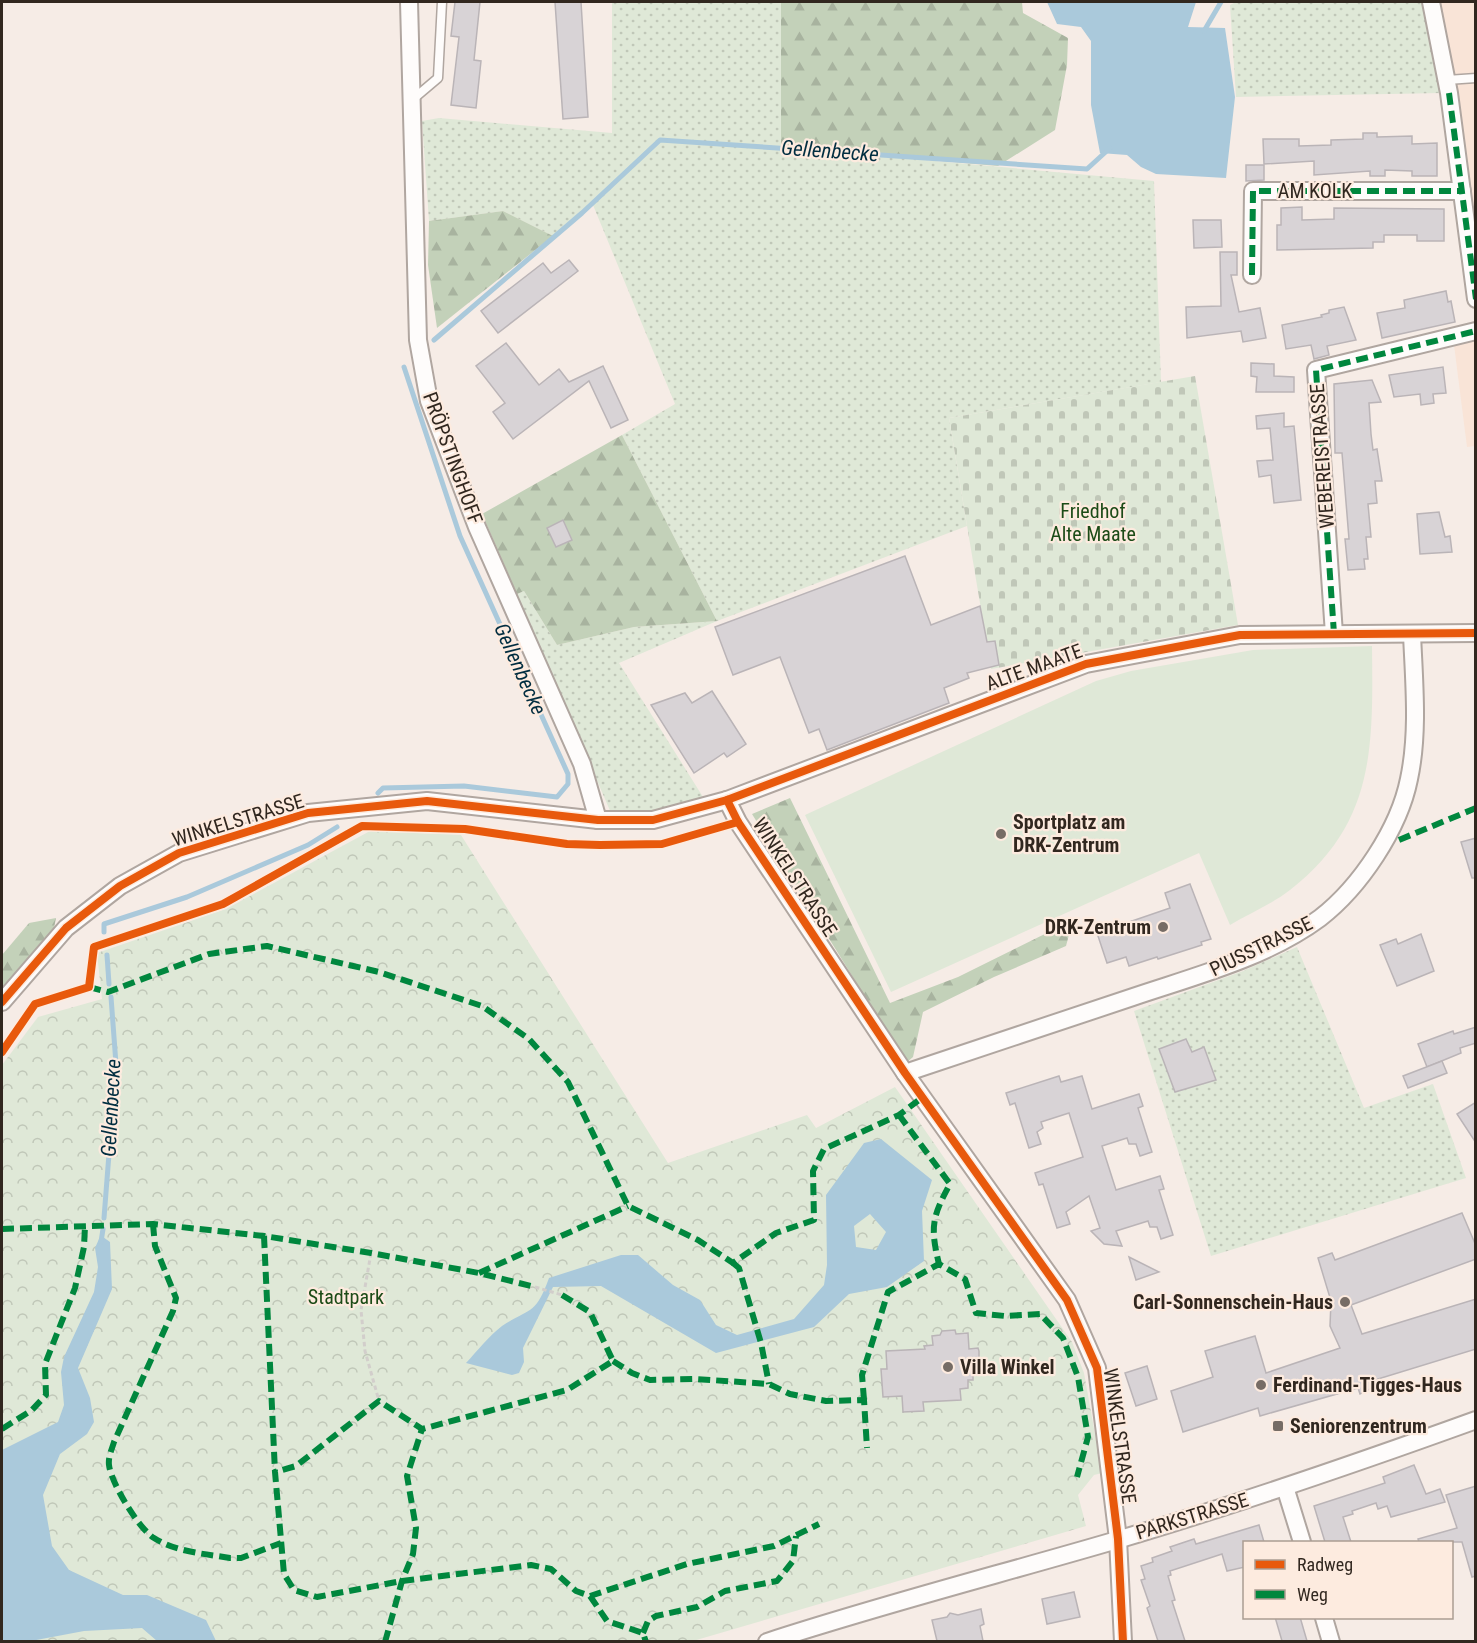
<svg xmlns="http://www.w3.org/2000/svg" width="1477" height="1643" font-family="'Roboto Condensed',sans-serif">
<style>
.built{fill:#f9e4d7}
.grass{fill:url(#grass-dots)}
.forest{fill:url(#forest-firs)}
.cemetery{fill:url(#cemetery-stones)}
.park{fill:url(#park-crowns)}
.pitch{fill:#dfe8d7}
.water{fill:#aac9db;fill-rule:evenodd}
.lines{fill:none;stroke-linecap:round;stroke-linejoin:round}
.stream{stroke:#aac9db;stroke-width:5}
.building{fill:#d8d3d6;stroke:#bab4b7;stroke-width:1.5}
.lane-casing{stroke:#b0a6a0;stroke-width:11}
.street-casing{stroke:#b0a6a0;stroke-width:20}
.path{stroke:#d2cecb;stroke-width:3;stroke-dasharray:4.5 3;stroke-linecap:butt}
.lane{stroke:#fefcfb;stroke-width:8}
.street{stroke:#fefcfb;stroke-width:16}
.quiet{stroke:#00873e;stroke-width:6;stroke-dasharray:12 6;stroke-linecap:butt}
.cycleway-casing{stroke:#fdebdf;stroke-width:11}
.cycleway{stroke:#e8590c;stroke-width:8}
.poi-dot{fill:#766c65;stroke:#fdebdf;stroke-width:2}
.labels{text-anchor:middle;dominant-baseline:central;stroke-width:4.5;stroke-linejoin:round;paint-order:stroke}
.street-label{font-size:20px;fill:#31271f;stroke:#fdebdf}
.park-label{font-size:20px;fill:#1c4b17;stroke:#fdebdf}
.poi-label{font-size:20px;font-weight:bold;fill:#31271f;stroke:#fdebdf;text-anchor:start}
.water-label{font-size:21px;font-style:italic;fill:#012d40;stroke:#fdebdf}
</style>
<defs>
<pattern id="grass-dots" width="8" height="8" patternUnits="userSpaceOnUse" patternTransform="scale(1.5)"><rect width="8" height="8" fill="#dfe8d7"/><path d="M2 2h.1M6 6h.1" fill="none" stroke="#c0c7b8" stroke-width="1.8" stroke-linecap="round"/></pattern>
<pattern id="forest-firs" width="22" height="20" patternUnits="userSpaceOnUse" patternTransform="scale(1.5)"><rect width="22" height="20" fill="#c3d1b9"/><path d="M5 1l3.5 6h-7zM16 11l3.5 6h-7z" fill="#a8b39f"/></pattern>
<pattern id="cemetery-stones" width="16" height="16" patternUnits="userSpaceOnUse" patternTransform="scale(1.5)"><rect width="16" height="16" fill="#dfe8d7"/><path d="M2 7V4a2 2 0 0 1 4 0v3zM10 15v-3a2 2 0 0 1 4 0v3z" fill="#c0c7b8"/></pattern>
<pattern id="park-crowns" width="20" height="18" patternUnits="userSpaceOnUse" patternTransform="scale(1.5)"><rect width="20" height="18" fill="#dfe8d7"/><path d="M2 6a3 3 0 1 1 6 0M12 15a3 3 0 1 1 6 0" fill="none" stroke="#c0c7b8"/></pattern>
</defs>
<rect width="100%" height="100%" fill="#f6ece6"/>
<g class="built">
<polygon points="1431,2 1475,2 1475,299"/>
<polygon points="1475,331 1475,446 1467,447 1453,337"/>
</g>
<g class="grass">
<polygon points="612,2 781,2 781,147 1154,181 1161,382 949,418 967,526 717,621 619,663 703,797 646,814 611,813 517,594 524,591 557,645 634,627 717,621 622,435 675,404 593,205 553,236 503,211 429,221 422,121 439,118 612,133"/>
<polygon points="1236,2 1425,2 1442,93 1236,97 1230,5"/>
<polygon points="1297,947 1364,1108 1433,1084 1466,1178 1211,1256 1134,1011 1243,971"/>
</g>
<g class="forest">
<polygon points="781,2 1022,2 1023,13 1068,38 1067,65 1055,130 998,166 781,147"/>
<polygon points="503,211 553,236 437,328 428,265 429,221"/>
<polygon points="622,435 717,621 634,627 557,645 524,591 517,594 482,514"/>
<polygon points="790,798 890,1003 958,977 1073,920 1066,946 994,977 923,1012 913,1057 906,1063 752,814"/>
<polygon points="56,918 53,933 2,988 2,955 29,923"/>
</g>
<polygon class="cemetery" points="1195,376 1238,625 991,669 949,418"/>
<polygon class="park" points="370,831 461,835 668,1163 807,1115 816,1128 895,1087 1072,1342 1084,1373 1102,1473 1094,1475 1078,1495 1086,1526 693,1641 2,1642 2,1065 38,1017 102,999 97,953 226,909"/>
<path class="pitch" d="M1372,646C1373,745 1376,823 1290,890C1272,904 1250,913 1230,925L1199,853L891,992L805,815L1096,681L1131,671L1253,650Z"/>
<g class="water">
<polygon points="1047,2 1196,2 1188,27 1225,28 1235,97 1226,178 1156,174 1141,167 1127,155 1100,153 1091,105 1091,41 1081,27 1057,24"/>
<path d="M881,1139L932,1180L922,1211L924,1261L887,1287L849,1294L814,1327L716,1353L601,1286L553,1287L523,1348L524,1362L519,1373L512,1375L466,1363C477,1351 489,1336 502,1326C531,1307 535,1316 549,1278L621,1255H638L673,1285L700,1300L716,1325L737,1335L794,1319L824,1285L827,1265L826,1195L864,1143ZM870,1214L886,1232L876,1250L856,1247L854,1226Z"/>
<polygon points="103,1237 110,1242 112,1289 78,1368 90,1398 94,1422 87,1434 60,1454 43,1495 52,1546 69,1570 123,1595 147,1595 206,1620 216,1641 157,1641 142,1628 84,1631 31,1641 2,1641 2,1450 58,1422 64,1405 61,1372 64,1357 94,1292 98,1267 95,1248 99,1239"/>
</g>
<g class="lines">
<g class="stream">
<polyline points="1204,31 1221,2"/>
<polyline points="434,340 582,213 660,140 1087,169 1110,148"/>
<polyline points="378,793 383,788 464,786 557,797 568,784 568,774 460,536 404,367"/>
<polyline points="104,932 104,924 187,897 308,845 337,827"/>
<polyline points="107,955 109,984"/>
<polyline points="104,1218 116,1064 111,997"/>
<polyline points="101,1242 103,1229"/>
</g>
</g>
<g class="building">
<polygon points="455,2 480,2 474,60 481,61 476,108 451,105 459,37 451,36"/>
<polygon points="555,2 581,2 588,117 563,119"/>
<polygon points="1363,133 1377,133 1377,137 1412,136 1412,144 1437,143 1437,176 1412,176 1412,171 1385,170 1385,176 1370,176 1370,171 1314,175 1314,161 1264,164 1263,139 1299,139 1299,146 1331,145 1331,140 1363,139"/>
<polygon points="1246,165 1264,165 1264,180 1246,181"/>
<polygon points="1302,207 1302,220 1334,219 1334,208 1444,209 1444,241 1417,241 1417,235 1384,235 1384,242 1373,242 1373,248 1277,250 1277,225 1281,225 1281,208"/>
<polygon points="1193,220 1221,220 1222,247 1194,248"/>
<polygon points="1220,252 1237,252 1237,275 1231,275 1239,312 1260,308 1266,338 1243,342 1241,331 1187,338 1186,307 1221,306"/>
<polygon points="569,260 578,271 498,333 481,311 543,263 551,273"/>
<polygon points="1446,291 1448,302 1451,301 1455,322 1382,338 1377,313 1405,308 1404,300"/>
<polygon points="1344,307 1356,340 1327,346 1329,355 1314,359 1311,345 1286,349 1282,325 1322,317 1321,315 1329,313 1329,310"/>
<polygon points="506,343 539,385 559,369 569,382 603,366 628,420 611,428 589,381 513,439 493,412 505,403 476,366"/>
<polygon points="1251,363 1274,364 1274,376 1294,377 1294,392 1256,392 1257,377 1251,376"/>
<polygon points="1443,367 1446,393 1433,394 1434,403 1421,405 1420,394 1394,397 1389,375"/>
<polygon points="1372,380 1381,402 1369,403 1371,434 1373,450 1377,449 1382,481 1375,481 1377,503 1368,504 1371,537 1366,537 1368,559 1364,559 1365,569 1348,570 1345,539 1349,539 1342,453 1335,453 1334,384"/>
<polygon points="1284,413 1284,427 1294,426 1301,500 1274,503 1271,475 1259,477 1257,461 1273,460 1270,428 1257,429 1256,416"/>
<polygon points="1439,512 1445,537 1450,536 1452,552 1420,554 1417,514"/>
<polygon points="563,520 572,540 556,547 547,528"/>
<polygon points="905,556 931,625 980,606 987,642 995,641 999,665 967,673 969,678 944,688 949,703 827,750 819,729 809,733 780,657 733,675 715,627"/>
<polygon points="712,691 746,744 727,757 724,753 694,773 651,705 685,693 692,703"/>
<polygon points="1476,838 1476,878 1472,878 1461,842"/>
<polygon points="1190,884 1211,939 1201,942 1202,945 1158,959 1157,957 1129,966 1126,957 1107,963 1097,933 1170,908 1165,893"/>
<polygon points="1421,934 1434,971 1397,986 1380,945 1396,939 1398,944"/>
<polygon points="1476,1027 1476,1043 1460,1048 1461,1053 1427,1067 1418,1044 1453,1031 1454,1034"/>
<polygon points="1186,1039 1192,1052 1204,1047 1216,1080 1175,1092 1159,1049"/>
<polygon points="1442,1061 1447,1073 1408,1088 1403,1076"/>
<polygon points="1059,1076 1061,1082 1082,1076 1092,1109 1139,1094 1143,1106 1138,1108 1152,1152 1140,1156 1136,1144 1129,1144 1127,1138 1102,1146 1116,1190 1160,1176 1164,1189 1159,1190 1173,1235 1161,1239 1157,1227 1150,1227 1148,1221 1116,1231 1122,1246 1104,1244 1091,1231 1100,1228 1089,1196 1066,1212 1070,1224 1057,1228 1043,1184 1039,1185 1035,1173 1083,1157 1069,1113 1041,1122 1043,1128 1037,1132 1041,1144 1029,1148 1015,1103 1010,1105 1006,1093"/>
<polygon points="1476,1102 1476,1143 1457,1114"/>
<polygon points="1462,1213 1476,1246 1476,1259 1351,1305 1362,1334 1476,1299 1476,1349 1378,1379 1380,1384 1360,1394 1358,1388 1260,1416 1258,1408 1183,1432 1171,1391 1213,1377 1205,1351 1255,1336 1266,1373 1340,1348 1330,1326 1331,1301 1318,1258 1332,1253 1335,1260"/>
<polygon points="1129,1257 1159,1272 1136,1280"/>
<polygon points="955,1330 956,1334 968,1333 969,1349 978,1348 979,1351 979,1372 973,1373 973,1380 968,1380 968,1388 960,1389 961,1400 923,1402 924,1411 903,1412 902,1396 883,1397 881,1369 887,1369 886,1351 925,1349 924,1346 933,1345 932,1336 940,1335 942,1331"/>
<polygon points="1147,1366 1157,1399 1136,1406 1125,1373"/>
<polygon points="1414,1465 1426,1494 1440,1489 1445,1502 1391,1517 1387,1506 1378,1509 1376,1503 1352,1511 1353,1514 1343,1517 1351,1542 1325,1542 1314,1506 1385,1483 1383,1477"/>
<polygon points="1476,1486 1476,1576 1472,1577 1462,1542 1419,1542 1418,1539 1457,1528 1446,1495"/>
<polygon points="1259,1525 1264,1542 1245,1542 1245,1567 1227,1571 1222,1554 1170,1571 1171,1575 1168,1576 1175,1600 1172,1601 1185,1641 1158,1641 1147,1608 1150,1606 1141,1580 1145,1579 1141,1566 1153,1562 1152,1558 1172,1551 1170,1547 1194,1539 1196,1544"/>
<polygon points="1074,1592 1080,1617 1047,1624 1042,1599"/>
<polygon points="981,1609 984,1624 980,1626 983,1641 937,1641 932,1620 947,1617 950,1613 958,1615"/>
<polygon points="1275,1617 1300,1617 1307,1641 1282,1641"/>
</g>
<g class="lines">
<g class="lane-casing">
<g id="lane">
<polyline points="1447,80 1476,78"/>
<polyline points="412,100 438,78 442,2"/>
</g>
</g>
<g class="street-casing">
<g id="street">
<polyline points="409,2 418,340 429,401 477,527 582,764 598,820"/>
<polyline points="1431,2 1449,93 1476,299"/>
<polyline points="1252,275 1253,191 1462,191"/>
<polyline points="1334,634 1316,370 1476,331"/>
<polyline points="727,800 738,822 905,1073 1067,1300 1097,1368 1118,1539 1123,1642"/>
<polyline points="2,1002 66,928 120,886 179,853 308,813 427,801 598,820 653,820 727,800 1086,664 1240,635 1476,633"/>
<path d="M905,1073C981,1048 1057,1022 1133,997C1195,976 1266,958 1320,918C1360,887 1399,829 1409,779C1419,732 1414,682 1412,634"/>
<polyline points="1285,1487 1302,1542"/>
<polyline points="1324,1618 1331,1642"/>
<path d="M767,1642C883,1604 1001,1574 1117,1540C1238,1504 1357,1463 1476,1420"/>
</g>
</g>
<g class="path">
<polyline points="371,1253 361,1310 365,1351 379,1401"/>
<polyline points="535,1287 562,1295"/>
</g>
<use href="#lane" class="lane"/>
<use href="#street" class="street"/>
<g class="quiet">
<polyline points="1449,93 1476,299"/>
<polyline points="1252,275 1253,191 1462,191"/>
<polyline points="1334,634 1316,370 1476,331"/>
<polyline points="1399,840 1476,808"/>
<polyline points="89,987 108,992 209,954 267,946 379,972 482,1006 529,1039 568,1082 628,1206 698,1240 733,1263 776,1233 814,1220 813,1171 824,1149 899,1115 923,1097"/>
<path d="M899,1115L950,1184C932,1217 930,1227 939,1264"/>
<path d="M153,1224L155,1246L176,1298L173,1311L114,1442C112,1449 108,1457 109,1465C111,1483 139,1529 154,1538C176,1552 206,1554 230,1558H241L281,1543"/>
<polyline points="2,1229 153,1224 264,1236 371,1253 479,1273 535,1287"/>
<polyline points="264,1236 275,1472"/>
<polyline points="733,1263 739,1268 761,1343 769,1384"/>
<polyline points="479,1273 628,1206"/>
<polyline points="562,1295 590,1312 613,1361 567,1390 422,1429 379,1401 296,1466 275,1472 284,1574 294,1590 317,1597 402,1581 531,1565 551,1569 576,1591 590,1596 687,1564 774,1546 819,1524"/>
<polyline points="613,1361 632,1373 650,1380 696,1379 769,1384 790,1394 826,1401 864,1400 867,1448"/>
<polyline points="864,1400 862,1375 888,1292 939,1264 965,1279 976,1313 1005,1316 1040,1314 1063,1338 1078,1377 1088,1437 1077,1477"/>
<polyline points="2,1429 32,1410 46,1395 45,1364 75,1288 84,1247 85,1226"/>
<polyline points="590,1596 607,1621 643,1633 646,1642"/>
<polyline points="643,1633 648,1621 656,1616 697,1607 725,1591 777,1581 793,1561 796,1536"/>
<polyline points="385,1642 402,1581 413,1554 416,1528 407,1476 422,1429"/>
</g>
<g class="cycleway-casing">
<g id="cycleway">
<polyline points="727,800 738,822 905,1073 1067,1300 1097,1368 1118,1539 1123,1642"/>
<polyline points="2,1002 66,928 120,886 179,853 308,813 427,801 598,820 653,820 727,800 1086,664 1240,635 1476,633"/>
<polyline points="2,1052 35,1004 89,987 94,947 223,904 362,826 465,829 567,844 600,845 662,844 738,822"/>
</g>
</g>
<use href="#cycleway" class="cycleway"/>
</g>
<g class="poi-dot">
<circle cx="1001" cy="834" r="6"/>
<circle cx="1163" cy="927" r="6"/>
<circle cx="1345" cy="1302" r="6"/>
<circle cx="948" cy="1367" r="6"/>
<circle cx="1261" cy="1385" r="6"/>
<rect x="1272" y="1420" width="12" height="12" rx="3"/>
</g>
<g class="labels">
<g class="street-label">
<text x="1315" y="191">AM KOLK</text>
<text transform="translate(1322 456) rotate(-94)">WEBEREISTRASSE</text>
<text transform="translate(453 458) rotate(70)">PRÖPSTINGHOFF</text>
<text transform="translate(1034 667) rotate(-20)">ALTE MAATE</text>
<text transform="translate(238 820) rotate(-17)">WINKELSTRASSE</text>
<text transform="translate(795 877) rotate(57)">WINKELSTRASSE</text>
<text transform="translate(1261 946) rotate(-26)">PIUSSTRASSE</text>
<text transform="translate(1120 1436) rotate(82)">WINKELSTRASSE</text>
<text transform="translate(1192 1516) rotate(-17)">PARKSTRASSE</text>
</g>
<g class="park-label">
<text x="1093" y="511">Friedhof<tspan x="1093" dy="23">Alte Maate</tspan></text>
<text x="346" y="1297">Stadtpark</text>
</g>
<g class="poi-label">
<text x="1013" y="822">Sportplatz am<tspan x="1013" dy="23">DRK-Zentrum</tspan></text>
<text x="1151" y="927" text-anchor="end">DRK-Zentrum</text>
<text x="1333" y="1302" text-anchor="end">Carl-Sonnenschein-Haus</text>
<text x="960" y="1367">Villa Winkel</text>
<text x="1273" y="1385">Ferdinand-Tigges-Haus</text>
<text x="1290" y="1426">Seniorenzentrum</text>
</g>
<g class="water-label">
<text transform="translate(830 151) rotate(4)">Gellenbecke</text>
<text transform="translate(520 669) rotate(66)">Gellenbecke</text>
<text transform="translate(111 1108) rotate(-87)">Gellenbecke</text>
</g>
</g>
<rect width="1477" height="1643" fill="none" stroke="#31271f" stroke-width="6"/>
<rect x="1243" y="1541" width="210" height="78" fill="#fdebdf" stroke="#ab9d92" stroke-width="1.5"/>
<rect x="1255" y="1560" width="30" height="9" fill="#e8590c" stroke="#ab9d92" stroke-width="1.5"/>
<text x="1297" y="1571" font-size="18" fill="#31271f">Radweg</text>
<rect x="1255" y="1590" width="30" height="9" fill="#00873e" stroke="#ab9d92" stroke-width="1.5"/>
<text x="1297" y="1601" font-size="18" fill="#31271f">Weg</text>
</svg>
